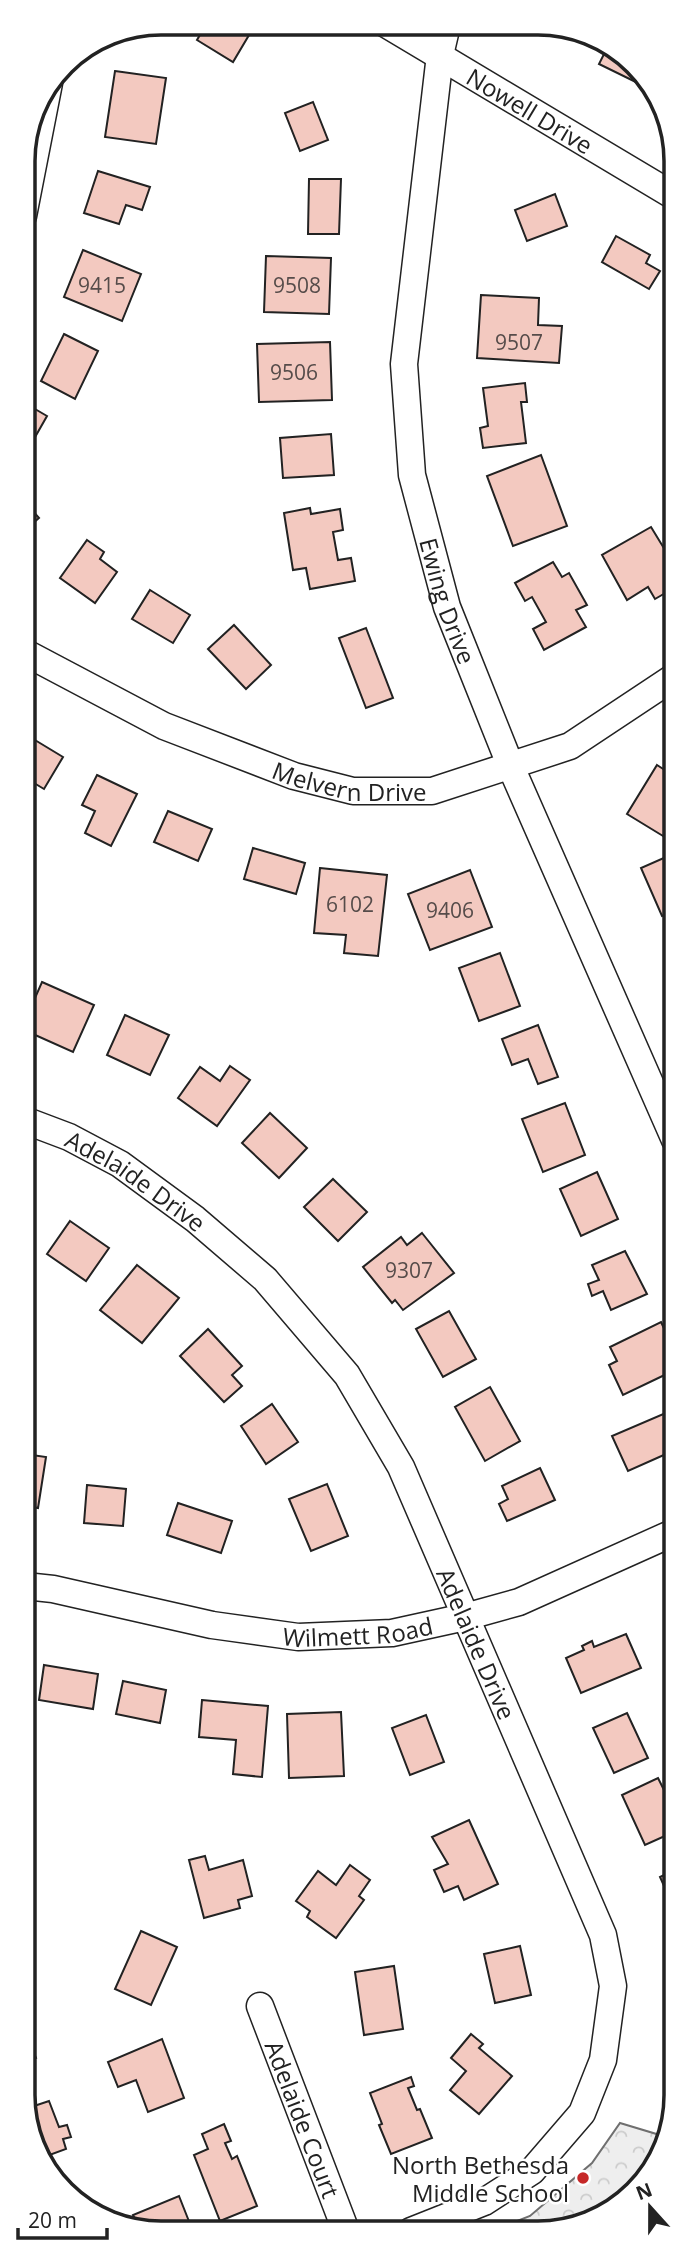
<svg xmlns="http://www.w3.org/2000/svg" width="699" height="2256" font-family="'Open Sans',sans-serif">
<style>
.forest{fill:url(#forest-crowns);stroke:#6f6f6f;stroke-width:2}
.building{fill:#f3c9c0;stroke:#222;stroke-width:2}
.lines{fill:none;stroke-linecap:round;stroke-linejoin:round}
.street-casing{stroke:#222;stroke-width:29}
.street{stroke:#fff;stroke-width:26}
.poi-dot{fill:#c62828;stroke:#fff;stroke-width:2.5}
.labels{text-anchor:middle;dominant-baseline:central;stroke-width:5;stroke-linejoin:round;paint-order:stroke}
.number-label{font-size:21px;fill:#564c4a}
.street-label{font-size:24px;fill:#222;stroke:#fff}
.poi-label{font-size:24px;fill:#222;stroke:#fff;text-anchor:end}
.rim{fill:none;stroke:#222;stroke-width:3.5}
</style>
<defs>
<pattern id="forest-crowns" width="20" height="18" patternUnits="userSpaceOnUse" patternTransform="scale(1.75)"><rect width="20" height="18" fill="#eee"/><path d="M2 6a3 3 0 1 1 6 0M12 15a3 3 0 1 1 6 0" fill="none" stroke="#ccc"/></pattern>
</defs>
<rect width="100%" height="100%" fill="#fff"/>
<polygon class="forest" points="620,2123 663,2136 642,2186 565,2231 492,2231 530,2216 592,2163"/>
<g class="building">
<polygon points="207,23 241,23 252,30 233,62 197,40"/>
<polygon points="607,48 636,63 648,88 599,64"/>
<polygon points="115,71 166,78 156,144 105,137"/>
<polygon points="313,102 328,140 300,151 285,113"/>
<polygon points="98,171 150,187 142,210 126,205 119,224 84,213"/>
<polygon points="309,179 341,179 339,234 308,234"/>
<polygon points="555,194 567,226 527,241 515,210"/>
<polygon points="616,236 650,255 646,263 660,271 649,289 602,262"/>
<polygon points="83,250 141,274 122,321 64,297"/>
<polygon points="266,256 331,258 329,314 264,312"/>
<polygon points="481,295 539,298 538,325 562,326 559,363 477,358"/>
<polygon points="64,334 98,351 75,399 41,381"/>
<polygon points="330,342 332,400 259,402 257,344"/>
<polygon points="525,383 527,402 521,402 526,443 483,448 480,428 488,426 483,388"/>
<polygon points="23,402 47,416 26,453 23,452"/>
<polygon points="331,434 334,475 283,478 280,438"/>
<polygon points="541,455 567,526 513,546 487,476"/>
<polygon points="23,500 39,518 23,532"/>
<polygon points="310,508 311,514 340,509 343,530 333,532 338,560 351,558 355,581 310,589 306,568 293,570 284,513"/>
<polygon points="651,527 665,550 674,545 674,588 655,599 648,587 627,600 602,555"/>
<polygon points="87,540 104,552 100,559 117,572 95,603 60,578"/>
<polygon points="553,562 562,577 569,573 587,605 576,610 586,627 544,650 533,629 546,622 532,597 525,601 515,583"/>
<polygon points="150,590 190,615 173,643 132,619"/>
<polygon points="234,625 271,665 246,689 208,649"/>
<polygon points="366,628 393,698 366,708 339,638"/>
<polygon points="25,734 63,757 44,789 24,777"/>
<polygon points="657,765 674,776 674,818 663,836 627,814"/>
<polygon points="97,775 137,794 111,846 85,833 95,811 82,805"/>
<polygon points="168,811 212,829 198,861 154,842"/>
<polygon points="253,848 305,863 296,894 244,879"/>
<polygon points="675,853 675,911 662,916 641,868"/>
<polygon points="320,868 387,875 378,956 344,953 346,935 314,933"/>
<polygon points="470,870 492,927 430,950 408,894"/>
<polygon points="500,953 520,1006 479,1021 459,968"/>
<polygon points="42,982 94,1005 73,1052 24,1030 24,1023"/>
<polygon points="125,1015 169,1035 150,1075 107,1055"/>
<polygon points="538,1025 558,1077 538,1084 528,1059 512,1065 502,1039"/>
<polygon points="230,1066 250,1080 217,1126 178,1098 200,1067 220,1081"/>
<polygon points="565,1103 585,1155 543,1172 522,1119"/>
<polygon points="270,1113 307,1148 279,1178 242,1143"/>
<polygon points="597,1172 618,1219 581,1236 560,1189"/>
<polygon points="333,1179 367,1212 338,1241 304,1207"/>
<polygon points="70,1221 109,1248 86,1281 47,1254"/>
<polygon points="422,1233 454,1273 403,1310 395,1300 392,1303 363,1267 401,1237 407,1245"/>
<polygon points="625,1251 647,1294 611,1310 603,1291 592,1296 588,1284 599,1280 592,1265"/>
<polygon points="137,1265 179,1298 142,1343 100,1310"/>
<polygon points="449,1311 476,1359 443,1377 416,1329"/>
<polygon points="661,1322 675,1352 675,1370 623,1395 609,1365 617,1361 610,1347"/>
<polygon points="208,1329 242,1366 232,1375 242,1386 224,1402 180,1356"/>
<polygon points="490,1387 520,1441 485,1461 455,1407"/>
<polygon points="272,1404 298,1442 266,1464 241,1426"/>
<polygon points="675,1409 675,1450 628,1471 612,1436"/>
<polygon points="25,1454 46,1457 38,1508 25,1506"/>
<polygon points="540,1468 555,1500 507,1521 499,1504 508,1499 502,1486"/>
<polygon points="327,1484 348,1536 311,1551 289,1499"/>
<polygon points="87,1485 126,1489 123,1526 84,1523"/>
<polygon points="178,1503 232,1521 221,1553 167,1535"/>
<polygon points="626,1634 641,1668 581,1693 566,1658 584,1650 582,1646 592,1641 594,1647"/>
<polygon points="44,1665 98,1674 93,1709 39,1700"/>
<polygon points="123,1681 166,1690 160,1723 116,1714"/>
<polygon points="202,1700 268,1706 262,1777 233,1774 236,1740 199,1737"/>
<polygon points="341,1712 344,1776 289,1778 287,1714"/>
<polygon points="627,1713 648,1758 614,1773 593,1728"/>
<polygon points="426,1715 444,1762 410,1775 392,1728"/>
<polygon points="658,1778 676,1814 676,1831 645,1845 622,1795"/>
<polygon points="469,1820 498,1884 464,1900 458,1886 444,1892 434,1870 448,1864 432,1837"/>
<polygon points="205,1856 209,1870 243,1860 252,1896 238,1900 240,1908 204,1918 189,1860"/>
<polygon points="350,1865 370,1880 359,1896 364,1900 336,1938 307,1917 310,1911 296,1901 318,1871 336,1885"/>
<polygon points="676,1869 676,1913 660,1877"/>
<polygon points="141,1931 177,1947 151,2005 115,1989"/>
<polygon points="520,1946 531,1995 495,2003 484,1954"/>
<polygon points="394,1966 403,2029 364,2035 355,1972"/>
<polygon points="25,2030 36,2058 25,2062"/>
<polygon points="471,2034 483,2044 479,2048 512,2076 479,2114 450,2090 466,2071 451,2058"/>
<polygon points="162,2039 184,2098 148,2112 136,2080 118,2087 108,2062"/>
<polygon points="676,2075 676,2096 669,2093"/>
<polygon points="411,2077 414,2086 408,2088 417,2110 420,2109 432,2138 391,2154 379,2125 382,2124 370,2093"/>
<polygon points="49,2101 59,2127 67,2125 71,2137 63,2139 66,2149 44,2157 25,2122 25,2109"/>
<polygon points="224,2124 231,2141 225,2143 232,2159 237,2156 257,2206 220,2221 194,2155 208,2149 202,2134"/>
<polygon points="179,2196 192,2229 140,2231 133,2215"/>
</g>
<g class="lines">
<g class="street-casing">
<g id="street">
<path id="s1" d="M386,24L674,196"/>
<path id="s2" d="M447,25L440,55L404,364L412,475L447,607L511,767L675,1140"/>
<polyline points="23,216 49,83"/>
<path id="s3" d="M24,652L164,726L294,776L353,791H432L570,746L674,677"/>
<path id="s4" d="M24,1120L69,1137L120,1164L195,1219L265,1279L347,1375L401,1467L603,1935L613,1986L603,2060L582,2113L532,2171L484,2202L411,2231"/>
<path id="s5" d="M25,1586L53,1589L212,1625L298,1637L392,1633L465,1617L519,1602L675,1532"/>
<path id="s6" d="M260,2006L346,2231"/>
</g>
</g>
<use href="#street" class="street"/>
</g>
<circle class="poi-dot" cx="583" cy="2178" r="7"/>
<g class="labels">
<g class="number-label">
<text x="102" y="285">9415</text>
<text x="297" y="285">9508</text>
<text x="519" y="342">9507</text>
<text x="294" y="372">9506</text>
<text x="350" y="904">6102</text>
<text x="450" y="910">9406</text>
<text x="409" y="1270">9307</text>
</g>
<g class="street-label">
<text stroke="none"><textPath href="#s1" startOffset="168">Nowell Drive</textPath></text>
<text stroke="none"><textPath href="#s2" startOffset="584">Ewing Drive</textPath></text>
<text stroke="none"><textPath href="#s3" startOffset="354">Melvern Drive</textPath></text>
<text stroke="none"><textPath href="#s4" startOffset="128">Adelaide Drive</textPath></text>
<text stroke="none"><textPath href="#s5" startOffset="338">Wilmett Road</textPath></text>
<text stroke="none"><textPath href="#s4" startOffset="716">Adelaide Drive</textPath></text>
<text stroke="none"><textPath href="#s6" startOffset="121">Adelaide Court</textPath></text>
</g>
<g class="poi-label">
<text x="569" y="2164">North Bethesda<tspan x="569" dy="28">Middle School</tspan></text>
</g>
</g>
<path d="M0 0H699V2256H0ZM161 35H538A126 126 0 0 1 664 161V2095A126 126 0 0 1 538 2221H161A126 126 0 0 1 35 2095V161A126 126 0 0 1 161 35Z" fill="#fff" fill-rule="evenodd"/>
<path class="rim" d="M161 35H538A126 126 0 0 1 664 161V2095A126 126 0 0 1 538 2221H161A126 126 0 0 1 35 2095V161A126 126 0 0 1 161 35Z"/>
<g transform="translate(650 2207) rotate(339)" stroke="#ffffff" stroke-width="5" paint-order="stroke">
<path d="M0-5L12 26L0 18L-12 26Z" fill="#222222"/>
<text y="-10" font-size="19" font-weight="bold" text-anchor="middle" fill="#222222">N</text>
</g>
<path d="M18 2228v10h89v-10" fill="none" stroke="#222222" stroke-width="3.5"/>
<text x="28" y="2228" font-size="21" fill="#222222" stroke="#ffffff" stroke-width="5" paint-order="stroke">20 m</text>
</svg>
